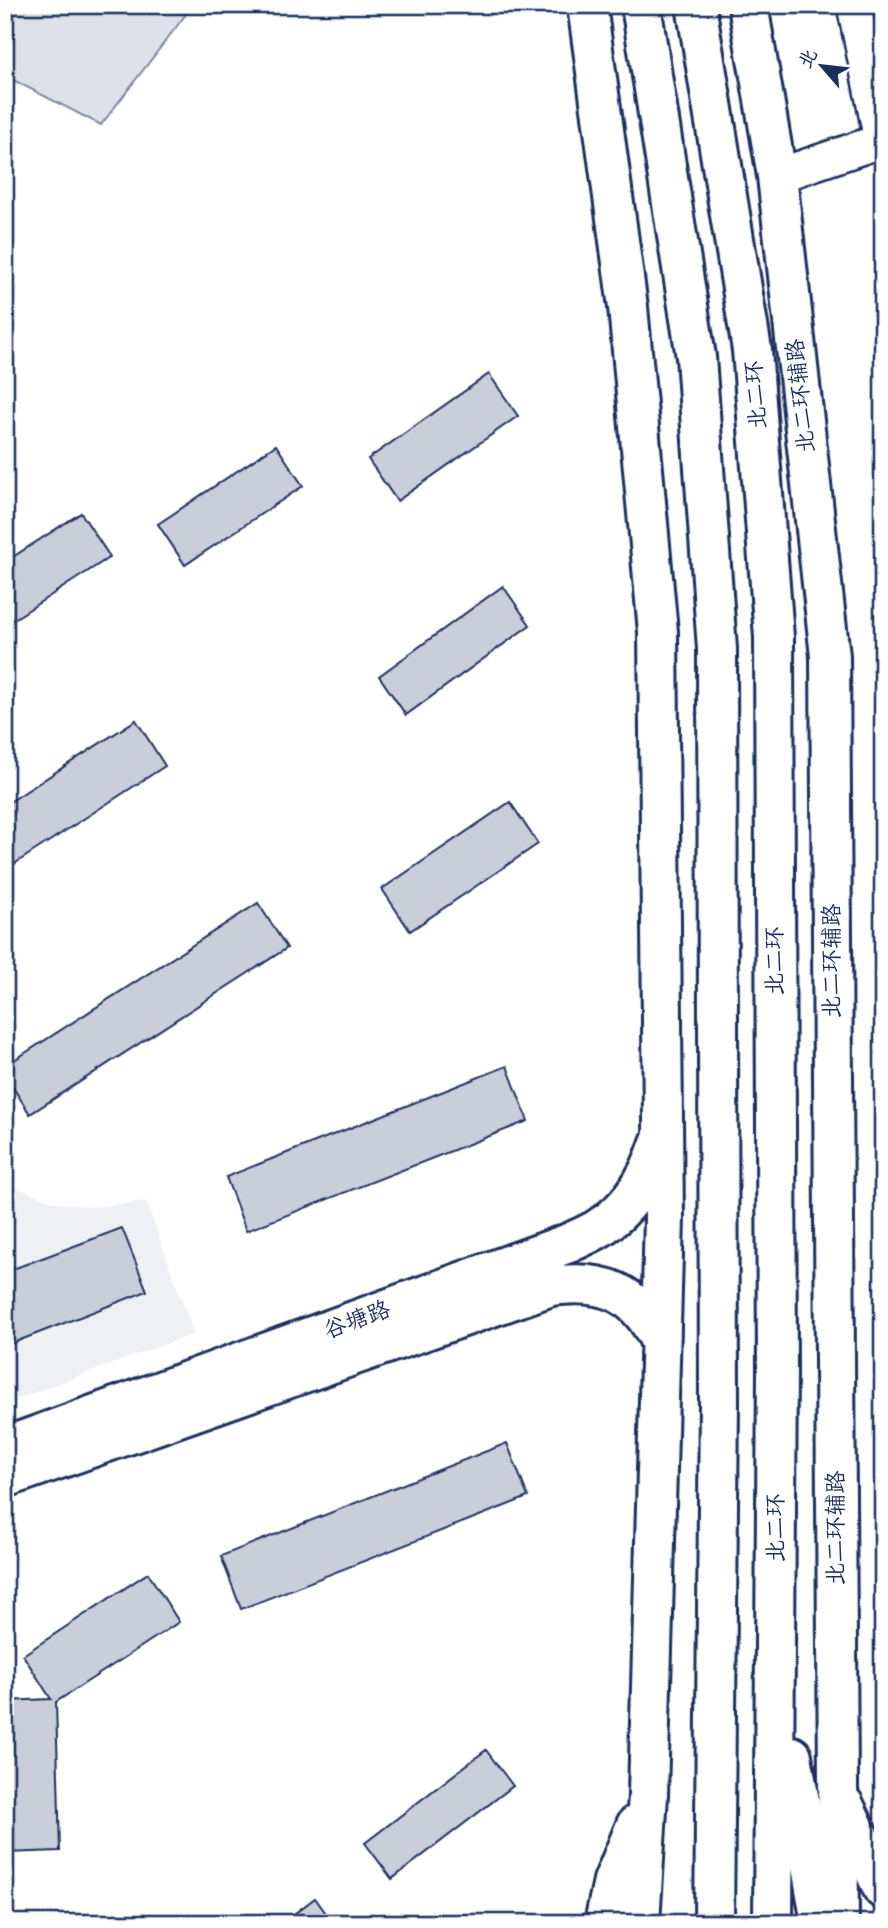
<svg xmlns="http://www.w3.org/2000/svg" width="888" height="1928" font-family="'Architects Daughter','LXGW WenKai TC',sans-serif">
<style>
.built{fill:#eff0f4}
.green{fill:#dee1e7;stroke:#7c88a2;stroke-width:2}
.building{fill:#caceda;stroke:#1b2f5e;stroke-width:2}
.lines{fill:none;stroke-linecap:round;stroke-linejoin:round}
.street-casing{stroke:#1b2f5e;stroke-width:38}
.secondary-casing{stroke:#1b2f5e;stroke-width:44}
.highway-casing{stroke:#1b2f5e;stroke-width:44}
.street{stroke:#fff;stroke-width:33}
.secondary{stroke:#fff;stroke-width:38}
.highway{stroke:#fff;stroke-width:38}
.labels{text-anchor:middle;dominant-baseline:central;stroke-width:5;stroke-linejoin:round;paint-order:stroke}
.street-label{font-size:23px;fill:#1b2f5e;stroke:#fff}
</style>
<rect width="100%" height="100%" fill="#fff"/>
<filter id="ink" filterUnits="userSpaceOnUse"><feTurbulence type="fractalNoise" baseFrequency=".0143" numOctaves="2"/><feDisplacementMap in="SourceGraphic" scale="14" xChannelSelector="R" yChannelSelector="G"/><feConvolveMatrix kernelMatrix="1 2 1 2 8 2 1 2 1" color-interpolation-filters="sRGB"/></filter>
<g filter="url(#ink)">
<polygon class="built" points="5,1184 55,1202 92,1207 146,1201 194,1334 5,1403"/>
<polygon class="green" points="5,5 193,5 101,125 5,76"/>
<g class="building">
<polygon points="870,5 883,5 883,22 866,13"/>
<polygon points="489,374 518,416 397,501 368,459"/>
<polygon points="276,445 303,486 185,565 158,524"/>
<polygon points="81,513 110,557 5,625 5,562"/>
<polygon points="503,586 530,625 406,715 379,676"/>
<polygon points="136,720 165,766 5,870 5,805"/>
<polygon points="510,802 538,844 410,931 382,889"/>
<polygon points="258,903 287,948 30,1114 5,1075 5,1066"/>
<polygon points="507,1066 528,1121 246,1231 226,1177"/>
<polygon points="122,1228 147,1291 5,1346 5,1272"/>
<polygon points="507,1443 528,1497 241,1609 221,1556"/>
<polygon points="148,1573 179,1622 56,1702 60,1851 5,1853 5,1701 51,1699 23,1655"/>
<polygon points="486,1750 513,1786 392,1879 365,1843"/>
<polygon points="315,1898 333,1923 282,1923"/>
</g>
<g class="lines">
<g class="street-casing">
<g id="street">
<polyline points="854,5 881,140"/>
<polyline points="777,176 883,140"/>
</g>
</g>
<g class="secondary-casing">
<g id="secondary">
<polyline points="587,5 628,307 658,632 664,1218 648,1794 640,1923"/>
<polyline points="748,5 777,176 830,656 839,1923"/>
<path d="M5,1447L569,1243C579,1238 590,1234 599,1228C630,1209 649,1176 660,1143"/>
<path d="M5,1478L551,1286C604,1279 636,1291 660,1341"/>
<polyline points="844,1805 883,1889"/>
<polyline points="604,1923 613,1881 636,1825"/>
</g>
</g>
<g class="highway-casing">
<g id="highway">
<polyline points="641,5 696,357 717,649 719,1401 714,1923"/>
<polyline points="696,5 752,350 774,637 777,1371 773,1923"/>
<polyline points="792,1756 821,1923"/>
</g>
</g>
<use href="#street" class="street"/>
<use href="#secondary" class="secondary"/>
<use href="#highway" class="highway"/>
</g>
</g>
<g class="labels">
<g class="street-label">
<text transform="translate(756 395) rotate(-94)">北二环</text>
<text transform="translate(801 396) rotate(-96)">北二环辅路</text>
<text transform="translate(775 961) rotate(-90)">北二环</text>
<text transform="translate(832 961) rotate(-90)">北二环辅路</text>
<text transform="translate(357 1320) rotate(-20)">谷塘路</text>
<text transform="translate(776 1528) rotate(-90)">北二环</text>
<text transform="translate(836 1528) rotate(-90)">北二环辅路</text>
</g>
</g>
<rect width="888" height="1928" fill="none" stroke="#fff" stroke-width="28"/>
<rect x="14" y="14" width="860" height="1900" fill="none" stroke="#1b2f5e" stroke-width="2.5" filter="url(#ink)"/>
<g transform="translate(822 66) rotate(298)" stroke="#ffffff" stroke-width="5" paint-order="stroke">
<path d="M0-5L12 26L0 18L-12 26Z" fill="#1b2f5e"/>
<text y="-10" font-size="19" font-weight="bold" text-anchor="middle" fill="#1b2f5e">北</text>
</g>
</svg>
